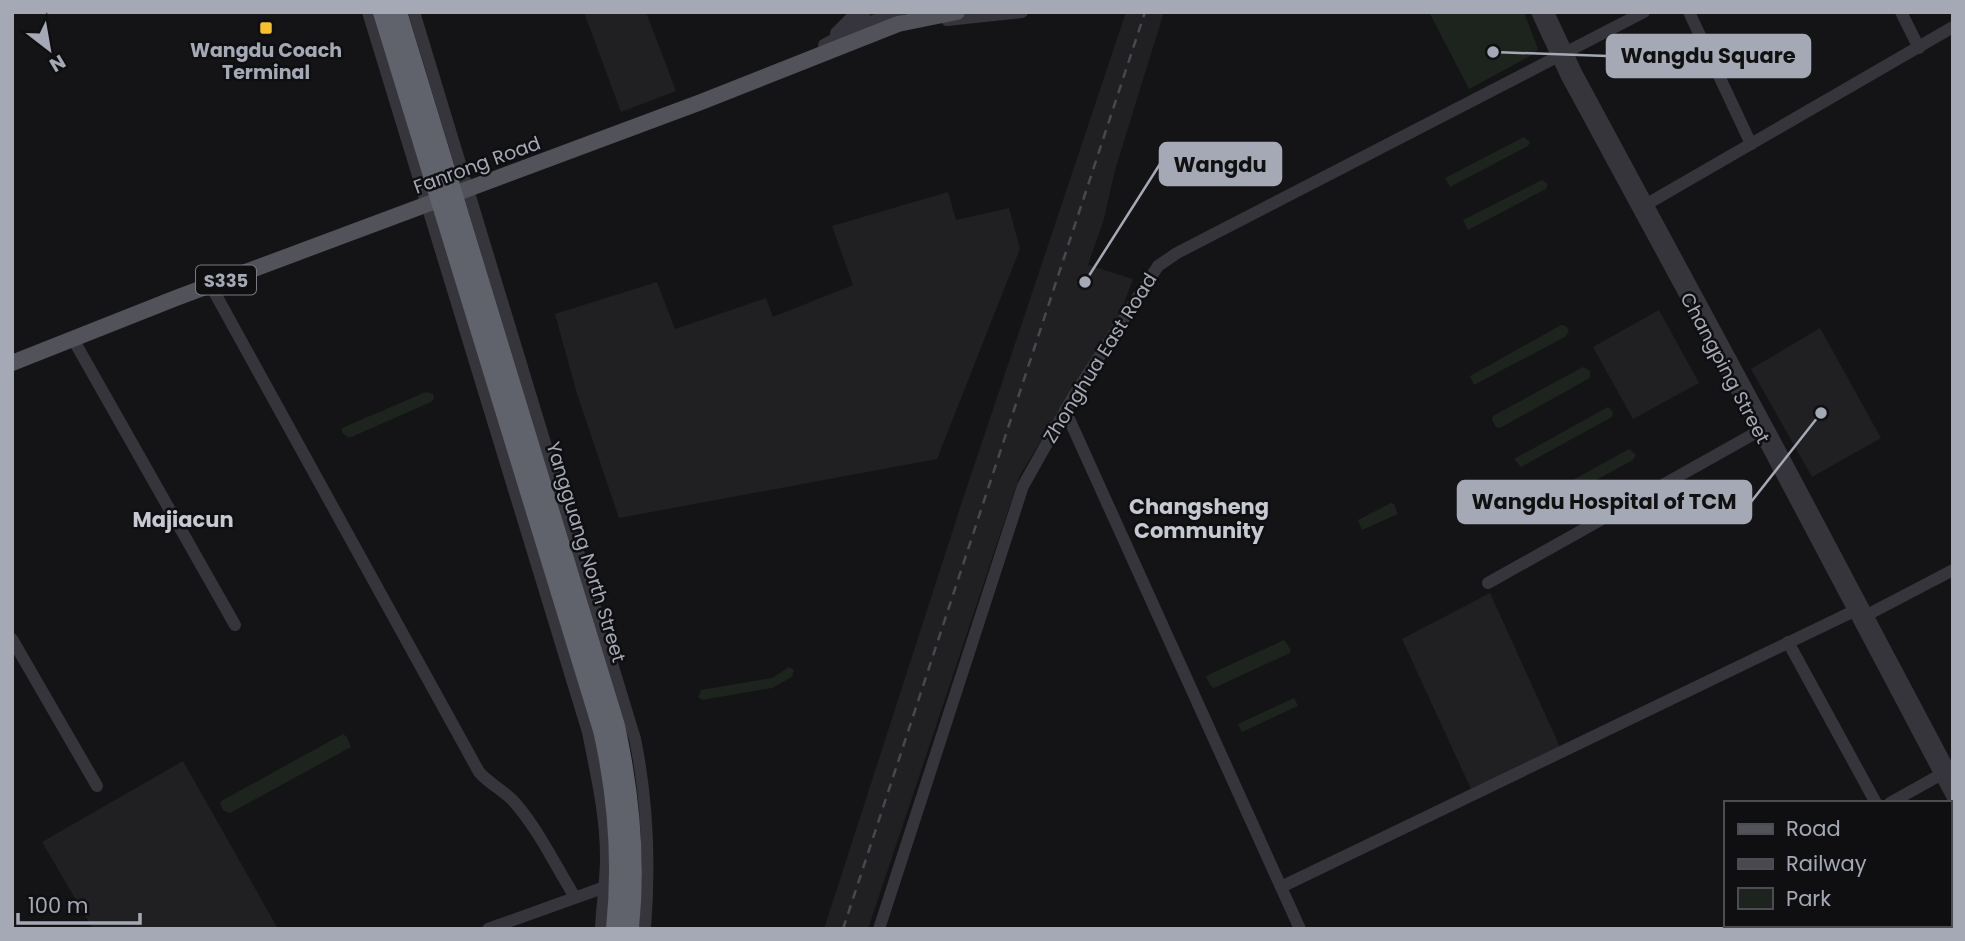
<svg xmlns="http://www.w3.org/2000/svg" width="1965" height="941" font-family="Poppins,sans-serif">
<style>
.built{fill:#202023}
.green{fill:#1c241d}
.lines{fill:none;stroke-linecap:round;stroke-linejoin:round}
.minor{stroke:#35353b;stroke-width:12}
.major{stroke:#51525a;stroke-width:16}
.highway{stroke:#60636c;stroke-width:18}
.rail{stroke:#484950;stroke-width:2.5;stroke-dasharray:9 7;stroke-linecap:butt}
.poi-dot{fill:#f7c12a;stroke:#0f0f11;stroke-width:2.5}
.labels{text-anchor:middle;dominant-baseline:central;stroke-width:5;stroke-linejoin:round;paint-order:stroke}
.shield{fill:#0f0f11;stroke:#787b84;stroke-width:2}
.shield-label{font-size:18px;font-weight:bold;fill:#a5a9b6}
.poi-label{font-size:19px;font-weight:bold;fill:#a5a9b6;stroke:#0f0f11}
.street-label{font-size:19px;fill:#a5a9b6;stroke:#0f0f11}
.neighbourhood-label{font-size:21px;font-weight:bold;fill:#c6c8d2;stroke:#0f0f11}
.leader{fill:none;stroke:#a5a9b6;stroke-width:2.5}
.callout-dot{fill:#a5a9b6;stroke:#0f0f11;stroke-width:2.5}
.callout{fill:#a5a9b6;stroke:#a5a9b6;stroke-width:2.5}
.callout-label{font-size:21px;text-anchor:middle;font-weight:bold;fill:#111}
</style>
<rect width="100%" height="100%" fill="#141416"/>
<g class="built">
<polygon points="584,12 646,12 676,91 621,112"/>
<polygon points="1126,12 1164,12 1115,170 1104,219 1088,265 1133,279 1121,311 1020,475 868,929 824,929 960,508"/>
<polygon points="948,192 956,220 1009,208 1020,249 937,459 619,518 577,394 555,314 657,282 675,329 766,298 773,317 853,285 832,226"/>
<polygon points="1659,310 1699,383 1633,419 1593,347"/>
<polygon points="1820,328 1881,438 1812,477 1751,369"/>
<polygon points="1490,593 1560,747 1471,789 1402,639"/>
<polygon points="183,761 278,929 93,929 42,842"/>
</g>
<g class="green">
<polygon points="1429,12 1524,12 1538,49 1532,55 1469,89"/>
<polygon points="1524,137 1530,142 1528,146 1450,187 1445,178"/>
<polygon points="1542,180 1548,184 1546,189 1468,230 1463,220"/>
<polygon points="1561,325 1566,326 1569,331 1565,337 1474,385 1470,376"/>
<polygon points="1583,367 1590,371 1590,377 1588,379 1500,428 1496,427 1492,420 1493,416"/>
<polygon points="426,392 433,394 434,399 431,402 349,438 342,433 342,428"/>
<polygon points="1608,407 1613,412 1612,417 1521,467 1514,459"/>
<polygon points="1629,449 1636,455 1633,460 1544,508 1540,508 1535,501"/>
<polygon points="1391,503 1394,504 1398,514 1362,530 1358,520"/>
<polygon points="1284,640 1291,650 1290,653 1214,688 1211,686 1206,677 1208,675"/>
<polygon points="789,667 794,670 792,677 772,688 702,700 698,697 701,690 772,678"/>
<polygon points="1294,698 1298,706 1242,732 1238,724"/>
<polygon points="343,734 347,737 351,747 230,813 223,810 220,803 223,800"/>
</g>
<g class="lines">
<g class="minor">
<path d="M368,12L588,732C596,773 606,815 606,857C606,881 602,905 601,929"/>
<path d="M414,12L635,739C648,802 650,865 645,929"/>
<polyline points="1537,12 1567,77 1767,446 1953,798"/>
<polyline points="1548,12 1576,72 1775,441 1953,777"/>
<polyline points="1689,12 1751,144"/>
<polyline points="1901,12 1919,48"/>
<polyline points="947,20 1022,12"/>
<polyline points="836,33 853,16 865,12"/>
<polyline points="824,45 854,28 898,12"/>
<polyline points="1647,204 1953,27"/>
<path d="M211,286L479,772C490,785 506,791 516,804C540,832 556,867 575,897"/>
<polyline points="73,339 235,625"/>
<polyline points="1065,410 1300,929"/>
<polyline points="1488,583 1759,431"/>
<polyline points="1867,615 1953,570"/>
<polyline points="12,639 97,786"/>
<polyline points="1788,642 1876,803"/>
<polyline points="1890,803 1940,775"/>
<polyline points="1281,887 1854,611"/>
<polyline points="488,929 608,886"/>
<polyline points="879,929 1023,486 1073,397 1158,266 1177,253 1644,12"/>
</g>
<polyline class="major" points="12,363 176,298 701,102 898,24 957,12"/>
<g class="highway">
<path d="M382,12L602,730C617,796 622,861 615,929"/>
<path d="M398,12L616,726C631,794 637,860 630,929"/>
</g>
<polyline class="rail" points="843,929 1145,12"/>
</g>
<rect class="poi-dot" x="259" y="21" width="14" height="14" rx="3.5"/>
<g class="labels">
<rect class="shield" x="196" y="265.5" width="60" height="29" rx="5"/>
<g class="shield-label">
<text x="226" y="280">S335</text>
</g>
<g class="poi-label">
<text x="266" y="50">Wangdu Coach<tspan x="266" dy="22">Terminal</tspan></text>
</g>
<g class="street-label">
<text transform="translate(477 165) rotate(-20)">Fanrong Road</text>
<text transform="translate(1100 358) rotate(-58)">Zhonghua East Road</text>
<text transform="translate(1725 368) rotate(62)">Changping Street</text>
<text transform="translate(586 552) rotate(73)">Yangguang North Street</text>
</g>
<g class="neighbourhood-label">
<text x="1199" y="506">Changsheng<tspan x="1199" dy="24">Community</tspan></text>
<text x="183" y="519">Majiacun</text>
</g>
</g>
<path class="leader" d="M1493 52L1607 56M1085 282L1160 164M1821 413L1751 502"/>
<g class="callout-dot">
<circle cx="1493" cy="52" r="7"/>
<circle cx="1085" cy="282" r="7"/>
<circle cx="1821" cy="413" r="7"/>
</g>
<g class="callout">
<rect x="1607" y="35" width="203" height="42" rx="7"/>
<rect x="1160" y="143" width="121" height="42" rx="7"/>
<rect x="1458" y="481" width="293" height="42" rx="7"/>
</g>
<g class="callout-label">
<text x="1708" y="63">Wangdu Square</text>
<text x="1220" y="172">Wangdu</text>
<text x="1604" y="509">Wangdu Hospital of TCM</text>
</g>
<rect width="1965" height="941" fill="none" stroke="#a5a9b6" stroke-width="28"/>
<rect x="1724" y="801" width="228" height="126" fill="#0f0f11" stroke="#4b4d53" stroke-width="2"/>
<rect x="1738" y="824" width="35" height="10" fill="#51525a" stroke="#4b4d53" stroke-width="2"/>
<text x="1786" y="836" font-size="21" fill="#a5a9b6">Road</text>
<rect x="1738" y="859" width="35" height="10" fill="#484950" stroke="#4b4d53" stroke-width="2"/>
<text x="1786" y="871" font-size="21" fill="#a5a9b6">Railway</text>
<rect x="1738" y="888" width="35" height="21" fill="#1c241d" stroke="#4b4d53" stroke-width="2"/>
<text x="1786" y="906" font-size="21" fill="#a5a9b6">Park</text>
<g transform="translate(49 49) rotate(149)" stroke="#0f0f11" stroke-width="5" paint-order="stroke">
<path d="M0-5L12 26L0 18L-12 26Z" fill="#a5a9b6"/>
<text y="-10" font-size="19" font-weight="bold" text-anchor="middle" fill="#a5a9b6">N</text>
</g>
<path d="M18 913v10h122v-10" fill="none" stroke="#a5a9b6" stroke-width="3.5"/>
<text x="28" y="913" font-size="21" fill="#a5a9b6" stroke="#0f0f11" stroke-width="5" paint-order="stroke">100 m</text>
</svg>
